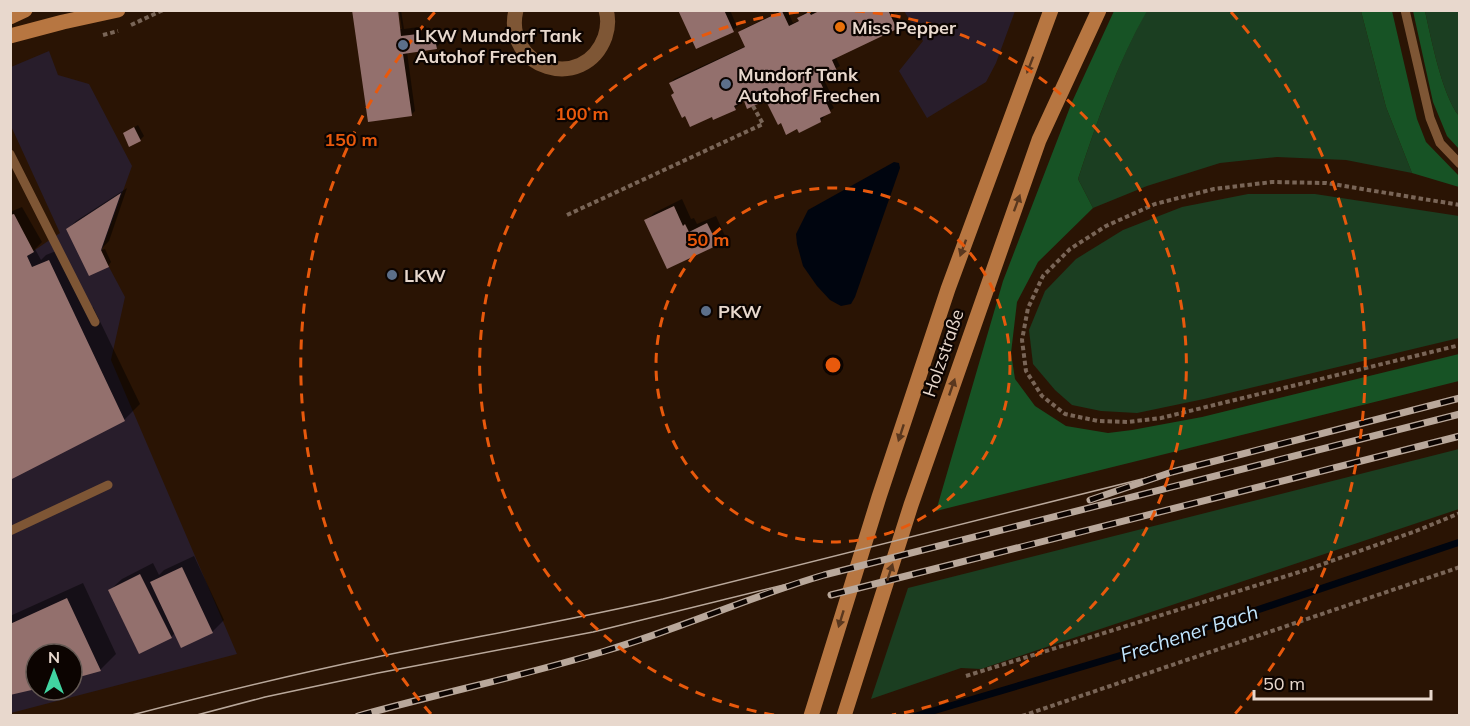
<svg xmlns="http://www.w3.org/2000/svg" width="1470" height="726" font-family="Mulish,sans-serif">
<style>
.commercial{fill:#281d2b;fill-rule:evenodd}
.green{fill:#1b3e21}
.forest{fill:#175325}
.water{fill:#00050f}
.shadow{fill:#0007}
.lines{fill:none;stroke-linecap:round;stroke-linejoin:round}
.stream{stroke:#00050f;stroke-width:7}
.building{fill:#93706d}
.path{stroke:#796557;stroke-width:4;stroke-dasharray:4.5 3;stroke-linecap:butt}
.service{stroke:#7e5635;stroke-width:9}
.minor{stroke:#7e5635;stroke-width:15}
.secondary{stroke:#b77641;stroke-width:15}
.tram{stroke:#b9a89b;stroke-width:1.5}
.rail-casing{stroke:#b9a89b;stroke-width:7}
.rail{stroke:#0c0401;stroke-width:4.5;stroke-dasharray:14;stroke-linecap:butt}
.oneway{fill:#59371e}
.ring{fill:none;stroke:#e8590c;stroke-width:3;stroke-dasharray:10 8}
.food-dot{fill:#e8710a;stroke:#0c0401;stroke-width:2}
.service-dot{fill:#5c6f8a;stroke:#0c0401;stroke-width:2}
.labels{text-anchor:middle;dominant-baseline:central;stroke-width:4.5;stroke-linejoin:round;paint-order:stroke}
.poi-label{font-size:18px;font-weight:bold;fill:#e8d8cd;stroke:#0c0401;text-anchor:start}
.street-label{font-size:18px;fill:#e8d8cd;stroke:#0c0401}
.water-label{font-size:20px;font-style:italic;fill:#c1e5fe;stroke:#0c0401}
.centre{fill:#e8590c;stroke:#0c0401;stroke-width:3}
.ring-label{font-size:18px;text-anchor:middle;font-weight:bold;fill:#e8590c;stroke:#0c0401;stroke-width:4.5;stroke-linejoin:round;paint-order:stroke}
</style>
<rect width="100%" height="100%" fill="#2a1404"/>
<g class="commercial">
<polygon points="904,11 1015,11 996,63 986,82 927,118 899,71 923,41"/>
<path d="M49,51L58,75L89,84L132,166L101,252L125,297L111,360L237,654L11,713V266L60,233L11,126V67ZM36,654H72V690H36Z"/>
</g>
<g class="green">
<path d="M1147,10L1361,11L1386,107L1412,173L1346,160L1277,157L1220,163L1147,186L1093,208L1078,179C1097,121 1117,64 1147,10Z"/>
<path d="M1425,11H1459V116C1442,95 1431,38 1425,11Z"/>
<polygon points="1248,194 1315,194 1459,216 1459,338 1204,399 1137,413 1101,411 1072,405 1055,390 1033,364 1029,330 1045,291 1076,259 1123,230 1182,207"/>
<polygon points="1459,449 1459,509 981,669 961,668 871,699 908,588"/>
</g>
<g class="forest">
<path d="M1114,11H1147C1117,64 1097,121 1078,179L1093,208L1038,262L1017,302L1011,353L1015,379L1035,406L1066,426L1108,433L1132,430L1202,417L1459,354V381L936,511L1003,281L1072,102Z"/>
<polygon points="1361,11 1392,11 1417,119 1426,142 1459,176 1459,187 1412,173 1386,107"/>
<path d="M1413,11H1425C1431,38 1442,95 1459,116V149L1447,136L1433,102Z"/>
</g>
<polygon class="water" points="894,162 899,163 900,168 855,297 851,304 841,306 830,300 817,286 803,266 797,244 796,234 808,210"/>
<g class="shadow">
<polygon points="399,10 401,10 404,29 426,26 427,34 443,32 444,39 436,48 407,52 415,111 411,115 399,29 402,29"/>
<polygon points="679,10 730,10 737,27 733,30 696,47"/>
<polygon points="783,10 787,10 793,23 800,20 799,18 803,14 810,10 814,10 815,13 819,10 893,10 900,24 896,28 835,56 840,66 822,76 832,96 829,99 834,108 823,115 824,117 821,121 772,100 767,89 760,92 762,98 759,102 745,99 738,103 739,105 735,108 714,118 712,115 675,93 671,83 674,79 746,46 740,33 743,29"/>
<polygon points="138,125 144,136 140,140 125,133"/>
<polygon points="127,188 109,241 99,251 105,249 111,262 108,266 68,229 76,221"/>
<polygon points="682,199 691,219 694,218 697,224 716,216 725,236 717,244 646,221 654,213"/>
<polygon points="22,207 42,242 35,249 41,260 46,255 61,249 88,309 93,307 140,404 124,420 10,260 10,212"/>
<polygon points="194,556 224,620 212,632 175,633 171,637 109,591 122,579 153,563 159,575 164,570"/>
<polygon points="83,583 116,654 100,670 72,677 72,654 36,654 36,687 10,694 10,616"/>
</g>
<g class="lines">
<polyline class="stream" points="916,716 1132,652 1460,542"/>
</g>
<g class="building">
<polygon points="352,10 398,10 401,36 418,34 419,42 435,39 437,49 403,54 412,116 368,122"/>
<polygon points="678,10 724,10 734,32 696,49"/>
<polygon points="821,10 888,10 897,29 832,60 837,71 819,79 829,101 826,102 831,113 820,118 821,122 799,133 797,129 786,135 781,123 778,125 767,103 770,101 766,91 756,96 760,103 747,109 744,101 734,106 736,110 713,120 712,117 690,127 685,116 682,118 671,95 674,93 669,83 745,47 738,32 782,11 789,26 799,21 797,18 809,12 811,15"/>
<polygon points="134,127 141,141 129,147 123,133"/>
<polygon points="121,193 101,250 109,267 89,276 66,229"/>
<polygon points="674,206 683,226 685,224 689,232 707,223 718,245 667,269 644,220"/>
<polygon points="14,214 34,252 27,256 32,267 49,260 125,421 10,480 10,215"/>
<polygon points="182,567 213,633 181,648 150,582"/>
<polygon points="140,574 172,638 139,654 108,590"/>
<polygon points="67,598 101,671 72,679 72,654 36,654 36,689 10,695 10,624"/>
</g>
<g class="lines">
<g class="path">
<polyline points="131,25 163,10"/>
<polyline points="103,35 118,31"/>
<polyline points="1460,205 1326,183 1272,182 1214,189 1155,204 1106,226 1070,249 1043,276 1028,308 1022,340 1026,371 1042,396 1065,414 1098,421 1128,422 1161,418 1460,345"/>
<polyline points="567,215 763,124 753,106"/>
<polyline points="966,676 1309,569 1416,531 1460,513"/>
<polyline points="1022,716 1460,567"/>
</g>
<g class="service">
<polyline points="1405,10 1430,118 1440,143 1460,164"/>
<polyline points="10,154 95,322"/>
<polyline points="10,531 108,485"/>
</g>
<path class="minor" d="M516,10C502,68 584,94 605,37C608,28 609,20 606,10"/>
<g class="secondary">
<polyline points="10,17 25,10"/>
<polyline points="10,36 63,22 118,10"/>
<polyline points="811,716 879,497 948,289 1051,10"/>
<polyline points="844,716 911,505 1039,140 1099,10"/>
</g>
<g class="tram">
<path d="M128,716C209,695 290,675 372,658C469,638 566,621 663,599L1218,460"/>
<polyline points="193,716 265,697 378,673 593,632 824,575"/>
</g>
<g class="rail-casing">
<g id="rail">
<polyline points="1090,500 1172,472 1460,398"/>
<polyline points="831,595 1460,436"/>
<path d="M358,716C440,693 523,676 605,651C679,629 749,597 824,575L1460,414"/>
</g>
</g>
<use href="#rail" class="rail"/>
</g>
<defs><path id="oneway-solid" d="M-6-.8H1V-3.2L6.5 0L1 3.2V.8H-6Z" transform="scale(1.5)"/></defs>
<g class="oneway">
<use href="#oneway-solid" transform="translate(1030 65) rotate(111)"/>
<use href="#oneway-solid" transform="translate(1017 203) rotate(-70)"/>
<use href="#oneway-solid" transform="translate(963 248) rotate(110)"/>
<use href="#oneway-solid" transform="translate(952 387) rotate(-71)"/>
<use href="#oneway-solid" transform="translate(901 433) rotate(108)"/>
<use href="#oneway-solid" transform="translate(890 572) rotate(-72)"/>
<use href="#oneway-solid" transform="translate(841 619) rotate(107)"/>
</g>
<g class="ring">
<circle cx="833" cy="365" r="177"/>
<path d="M774 715A355 355 0 0 1 811 11M855 11A355 355 0 0 1 892 715"/>
<path d="M431 714A532 532 0 0 1 435 12M1231 12A532 532 0 0 1 1235 714"/>
</g>
<circle class="food-dot" cx="840" cy="27" r="6"/>
<g class="service-dot">
<circle cx="403" cy="45" r="6"/>
<circle cx="726" cy="84" r="6"/>
<circle cx="392" cy="275" r="6"/>
<circle cx="706" cy="311" r="6"/>
</g>
<g class="labels">
<g class="poi-label">
<text x="852" y="27">Miss Pepper</text>
<text x="415" y="35">LKW Mundorf Tank<tspan x="415" dy="21">Autohof Frechen</tspan></text>
<text x="738" y="74">Mundorf Tank<tspan x="738" dy="21">Autohof Frechen</tspan></text>
<text x="404" y="275">LKW</text>
<text x="718" y="311">PKW</text>
</g>
<g class="street-label">
<text transform="translate(943 353) rotate(-71)">Holzstraße</text>
</g>
<g class="water-label">
<text transform="translate(1189 633) rotate(-18)">Frechener Bach</text>
</g>
</g>
<circle cx="833" cy="365" r="9" class="centre"/>
<g class="ring-label">
<text x="582" y="120">100 m</text>
<text x="351" y="146">150 m</text>
<text x="708" y="246">50 m</text>
</g>
<rect width="1470" height="726" fill="none" stroke="#e8d8cd" stroke-width="24"/>
<g transform="translate(54 672)"><circle r="28" fill="#0c0401" stroke="#645953" stroke-width="1.5"/>
<path d="M0-4.5L10 22L0 15L-10 22Z" fill="#41d4a1"/>
<text y="-9" font-size="16" font-weight="bold" text-anchor="middle" fill="#e8d8cd">N</text>
</g>
<path d="M1254 690v9h177v-9" fill="none" stroke="#e8d8cd" stroke-width="3"/>
<text x="1263" y="690" font-size="18" fill="#e8d8cd" stroke="#0c0401" stroke-width="4.5" paint-order="stroke">50 m</text>
</svg>
